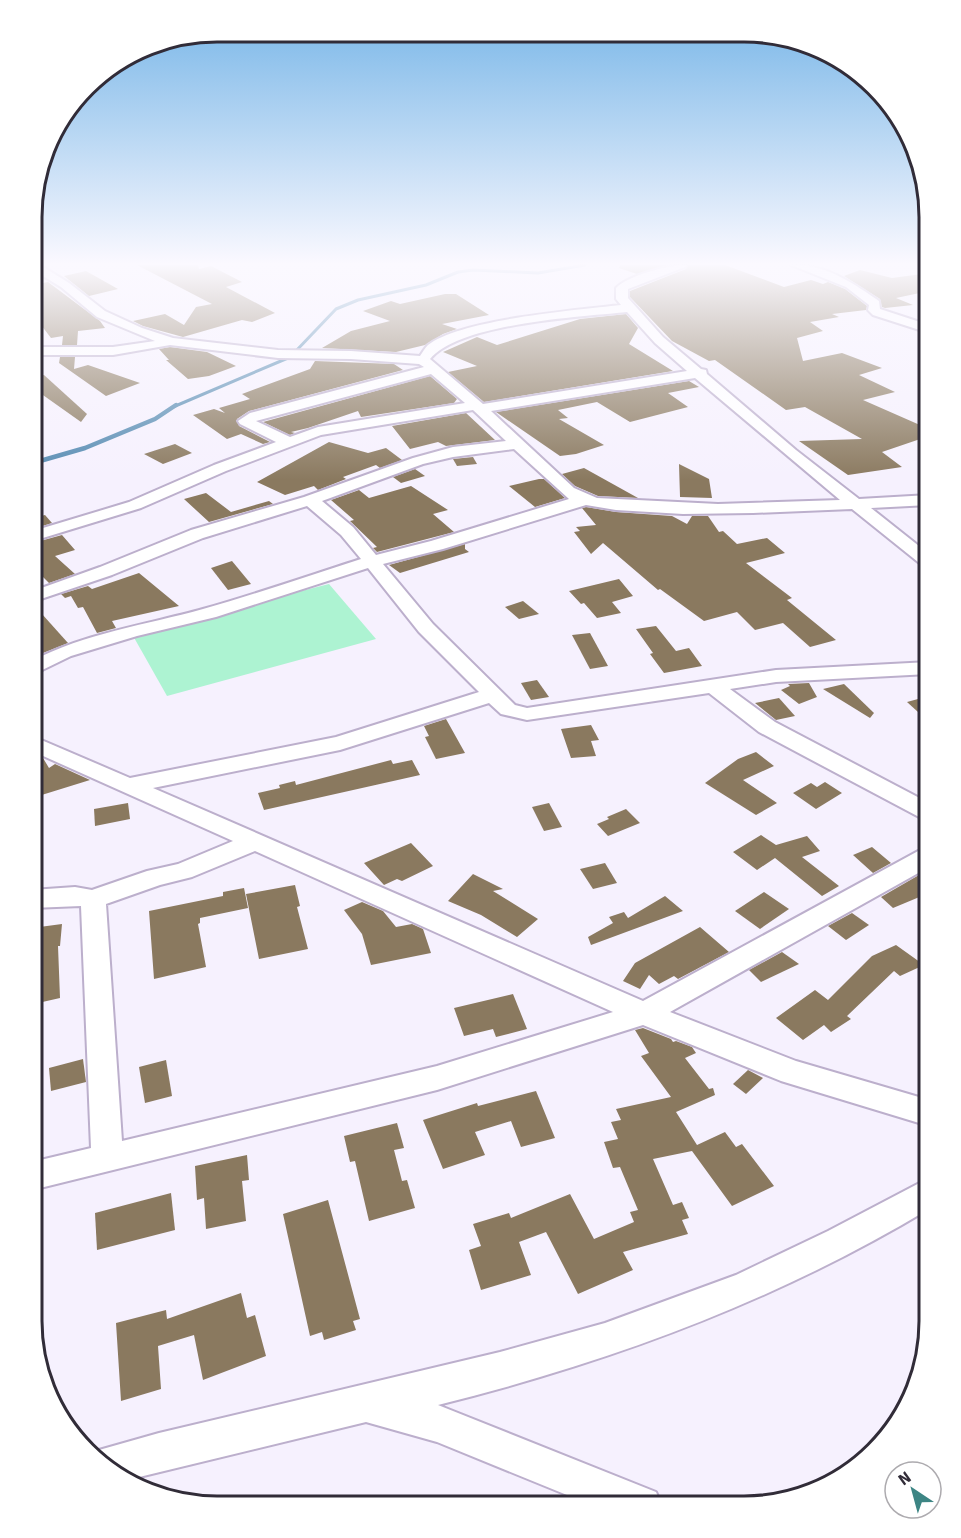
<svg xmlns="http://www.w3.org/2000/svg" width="961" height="1538" font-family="Signika,sans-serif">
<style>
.green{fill:#adf3d2}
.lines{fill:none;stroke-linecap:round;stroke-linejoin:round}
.stream-far1{stroke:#568bb2;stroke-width:3}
.stream{stroke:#568bb2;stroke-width:4.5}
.building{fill:#8a795f}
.minor-casing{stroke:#bcafcc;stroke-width:4}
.minor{fill:#fff;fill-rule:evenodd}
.rim{fill:none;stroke:#312c38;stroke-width:3}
</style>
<rect width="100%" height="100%" fill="#f6f1fe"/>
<polygon class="green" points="329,584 376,639 167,696 132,634"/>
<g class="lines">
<g class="stream-far1">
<polyline points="294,353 336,309 358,300 426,285 458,272 473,270 538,273 585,265"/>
<polyline points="173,407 288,358"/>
</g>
<polyline class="stream" points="33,463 85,448 155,419 176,405"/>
</g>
<g class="building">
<polygon points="137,265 198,265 199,269 211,266 242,282 226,287 275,313 252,322 242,320 183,337 143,326 133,321 165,314 184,325 196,307 212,304"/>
<polygon points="620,265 669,265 637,274 619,268"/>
<polygon points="688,265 725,265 784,287 811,280 823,284 828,282 845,289 867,306 866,310 832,314 839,317 810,322 823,331 797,338 803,361 842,353 882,368 859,375 895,392 863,400 929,429 929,436 882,452 902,467 848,475 799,441 862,439 805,407 786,410 715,360 709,361 672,341 630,297 630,291 686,269"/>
<polygon points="860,270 892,278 922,274 929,278 929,291 896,298 913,305 885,308 882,307 880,299 844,276"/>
<polygon points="86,271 118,289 89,296 64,276"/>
<polygon points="48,282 100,321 105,328 78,331 77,345 62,345 63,336 51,338 38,321 33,322 33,285"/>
<polygon points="445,294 456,294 489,315 442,324 457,329 443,334 425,345 396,352 322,348 351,331 390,321 363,311 391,301 400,304"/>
<polygon points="626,314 638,328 629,344 673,371 484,402 448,372 477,366 443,352 477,337 497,345 580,319"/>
<polygon points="170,347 207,352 236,366 209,376 188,379 166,360 169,360 159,349"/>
<polygon points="60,357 75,357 74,369 88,365 140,383 106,396 59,363"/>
<polygon points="315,361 394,364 403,370 249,411 237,419 239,426 270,442 263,444 241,434 227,439 193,415 214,409 225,413 219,408 250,399 242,394 310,369"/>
<polygon points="44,375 87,414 81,422 33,388 33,377"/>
<polygon points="430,376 457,399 454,403 361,417 358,411 308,428 291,432 295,433 290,435 263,422"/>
<polygon points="689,381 699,387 668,393 688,407 630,422 597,402 558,410 568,418 559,419 604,445 576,454 560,456 496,412"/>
<polygon points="466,413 495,440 446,446 438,442 410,449 392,426"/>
<polygon points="329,442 368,453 386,448 402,460 380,468 376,465 343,477 346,479 318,490 314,486 285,495 257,482"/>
<polygon points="175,444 192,453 163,464 144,454"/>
<polygon points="473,457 477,464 457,466 453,459"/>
<polygon points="679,464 709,479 712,498 680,497"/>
<polygon points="584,468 638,498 598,496 575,486 562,474"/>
<polygon points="415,469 425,476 401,483 393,477"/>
<polygon points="539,479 544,479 565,498 535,507 509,486"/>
<polygon points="411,486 448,510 433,514 454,532 377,552 373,548 377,547 350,521 354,520 331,500 359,490 369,498"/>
<polygon points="206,493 231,512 269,501 273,504 209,522 184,499"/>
<polygon points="586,507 616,512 672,516 687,524 692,516 708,516 719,532 723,531 737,544 767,538 785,553 746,563 792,598 787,600 836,640 810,647 783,623 755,630 737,612 704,621 660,589 658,590 603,543 591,554 574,532 580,531 576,527 596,525 582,508"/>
<polygon points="45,515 52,523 33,529 33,518"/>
<polygon points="62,535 75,550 55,556 75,574 49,583 33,567 33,543"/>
<polygon points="465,544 465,549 469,552 400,573 389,565"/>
<polygon points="232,561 251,584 228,590 211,568"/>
<polygon points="139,573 179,606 112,621 116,628 97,633 83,607 78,608 71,596 65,598 61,594 88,586 92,589"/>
<polygon points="619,579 633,596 612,602 621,613 597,618 584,603 581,604 569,591"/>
<polygon points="523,601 539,614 519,619 505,607"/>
<polygon points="33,604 68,643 38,655 32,648"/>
<polygon points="656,626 676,651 689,648 702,666 664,673 650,654 653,653 636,629"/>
<polygon points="590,633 608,666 590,669 572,635"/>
<polygon points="537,680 549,697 531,700 521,683"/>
<polygon points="809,683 817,697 799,704 781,690 790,686 788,684"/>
<polygon points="844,684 874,713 870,718 823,689"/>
<polygon points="929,696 929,722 907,702"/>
<polygon points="779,698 795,716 776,720 755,703"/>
<polygon points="446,719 465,753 436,759 425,737 429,736 424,726"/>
<polygon points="591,725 599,740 591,741 596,756 571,758 561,729"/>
<polygon points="756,752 774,766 743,780 777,803 756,815 705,783 738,759"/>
<polygon points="32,754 43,758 49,768 55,764 90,780 32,798"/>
<polygon points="391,760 393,764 412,760 420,775 264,810 258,793 280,788 279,785 295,781 296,785"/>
<polygon points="825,782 842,793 816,809 793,793 811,783 817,787"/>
<polygon points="128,803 130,819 95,826 94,809"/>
<polygon points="549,803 562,827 544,831 532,807"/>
<polygon points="626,809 640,823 608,836 597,824 609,819 607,817"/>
<polygon points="761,835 776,845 807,836 820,851 802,857 839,886 822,896 775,858 757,870 733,852"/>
<polygon points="411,843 433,866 402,881 397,879 384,885 364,863"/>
<polygon points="872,847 891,863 873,873 853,855"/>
<polygon points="605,863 617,883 593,889 580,869"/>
<polygon points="473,874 503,889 493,891 538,919 517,937 481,915 448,901"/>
<polygon points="919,875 929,885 929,893 893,908 881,897"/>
<polygon points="295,885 300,906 297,907 308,949 259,959 246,894"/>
<polygon points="244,888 248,908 200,918 200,923 198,924 206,967 154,979 149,911 223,896 223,892"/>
<polygon points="764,892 789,909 760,929 735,911"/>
<polygon points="665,896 683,911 591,945 588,937 613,923 609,917 624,912 628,918"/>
<polygon points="362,902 383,911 396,927 412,924 423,929 431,953 371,965 362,934 344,910"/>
<polygon points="852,913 869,925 846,940 828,926"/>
<polygon points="62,924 60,946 58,946 60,998 38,1003 38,998 32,999 32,928"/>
<polygon points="700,927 729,952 678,979 674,976 659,984 649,975 640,989 623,981 635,963"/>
<polygon points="896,945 924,965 900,976 894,971 847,1016 851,1019 831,1032 824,1025 803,1040 776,1018 815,990 828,1000 872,956"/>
<polygon points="782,952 799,964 761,982 749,970"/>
<polygon points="513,994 527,1029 496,1037 493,1029 464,1036 454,1008"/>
<polygon points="643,1028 671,1039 673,1042 676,1041 692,1047 696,1053 685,1058 709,1089 713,1088 715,1095 676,1112 697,1145 725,1132 736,1147 742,1144 774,1186 732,1206 692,1151 653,1159 673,1205 682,1202 689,1218 682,1220 688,1234 623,1252 633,1270 578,1294 546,1232 519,1242 531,1275 481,1290 469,1250 481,1246 473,1224 509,1213 511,1218 570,1194 594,1239 634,1222 630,1212 638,1210 620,1167 613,1168 604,1142 618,1139 611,1122 621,1120 616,1109 671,1097 641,1056 649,1053 635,1030"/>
<polygon points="83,1059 86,1082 51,1091 49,1068"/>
<polygon points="166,1060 172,1096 145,1103 139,1067"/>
<polygon points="748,1070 763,1078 746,1094 733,1084"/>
<polygon points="536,1091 555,1138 521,1147 511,1121 475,1132 485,1155 443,1169 423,1120 477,1103 478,1106"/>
<polygon points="397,1123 404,1148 394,1150 402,1181 407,1180 415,1208 369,1221 355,1161 350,1162 344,1136"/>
<polygon points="247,1155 249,1180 242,1181 246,1221 206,1229 204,1198 197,1200 195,1166"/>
<polygon points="171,1193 175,1230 97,1250 95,1213"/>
<polygon points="328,1200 360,1319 353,1321 356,1330 324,1340 322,1332 310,1336 283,1214"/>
<polygon points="241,1293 247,1318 255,1315 266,1356 203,1380 194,1335 158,1346 161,1389 121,1401 116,1323 166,1310 167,1319"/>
</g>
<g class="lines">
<g class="minor-casing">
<g id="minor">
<path d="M33,265H40L69,283L105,311L142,328L173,338L278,350L351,351L420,356C422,353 425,348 428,345C461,319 578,310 621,305L616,299V288C629,275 668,265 686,265L685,267L628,289V298L663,337L701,369L706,370L707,374L796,450L859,499L929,495V505L871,508L929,554V567L923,566L852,509L753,513L683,514L616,510L586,505L443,549L383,564L433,624L515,705L527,708L776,670L929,662V674L776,682L730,689L775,722L929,803V821L921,818L759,732L709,693L527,720L501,714L489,703L340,750L153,788L643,1001L920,850L929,848V867L670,1012L796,1061L929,1100V1126L781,1081L643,1025L437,1090L32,1190V1162L91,1148L81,906L32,908V890L75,887L92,890L147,871L178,864L233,841L32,751V736L130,778L336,737L479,692L419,632L368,568L216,617L137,636L71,656L32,675V661C85,633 146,625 203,609C256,594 308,576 361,559L341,535L307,506L203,538L112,575L32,602L33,591L100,567L191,530L304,497L413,458L453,447L506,441L473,410L321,435L226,471L141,508L33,541V531L129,502L214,465L276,442L240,424L238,421L250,413L424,367L419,364L351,359L278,358L170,345L113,355H33V347H113L155,341L97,317L61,287L33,270ZM627,312L655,343L687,371L483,404L430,359C460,323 580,317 627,312ZM431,374L465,403L318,427L290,437L256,421ZM695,378L840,500L718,504L597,498L574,488L491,411ZM514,449L569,499L431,541L376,555L353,527L322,501L423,464L453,457ZM255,851L613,1012L437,1066L122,1141L106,904L160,885L192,877Z"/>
<path d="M791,265C822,262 855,284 879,301L880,309L929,325V333L873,315L868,310L869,305L846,287Z"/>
<polygon points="922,265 929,265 929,268 923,267"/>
<path d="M929,1178V1209C776,1301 611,1362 438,1405L656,1492L662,1506H594L437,1442L366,1422L131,1479L104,1468L92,1452L159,1433L500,1352L605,1323L736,1275L828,1231Z"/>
</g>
</g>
<use href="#minor" class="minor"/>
</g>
<linearGradient id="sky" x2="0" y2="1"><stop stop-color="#74b4e7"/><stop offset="0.55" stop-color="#fbf9ff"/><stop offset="1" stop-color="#fbf9ff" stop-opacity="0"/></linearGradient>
<rect width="961" height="480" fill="url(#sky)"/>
<path d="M0 0H961V1538H0ZM217 42H744A175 175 0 0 1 919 217V1321A175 175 0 0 1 744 1496H217A175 175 0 0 1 42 1321V217A175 175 0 0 1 217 42Z" fill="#fff" fill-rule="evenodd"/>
<path class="rim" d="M217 42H744A175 175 0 0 1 919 217V1321A175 175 0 0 1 744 1496H217A175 175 0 0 1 42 1321V217A175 175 0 0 1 217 42Z"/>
<g transform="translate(913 1490) rotate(324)"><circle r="28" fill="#ffffff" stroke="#adabaf" stroke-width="1.5"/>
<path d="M0-4.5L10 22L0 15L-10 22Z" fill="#3d8584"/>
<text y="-9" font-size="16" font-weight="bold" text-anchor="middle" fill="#312c38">N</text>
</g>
</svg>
